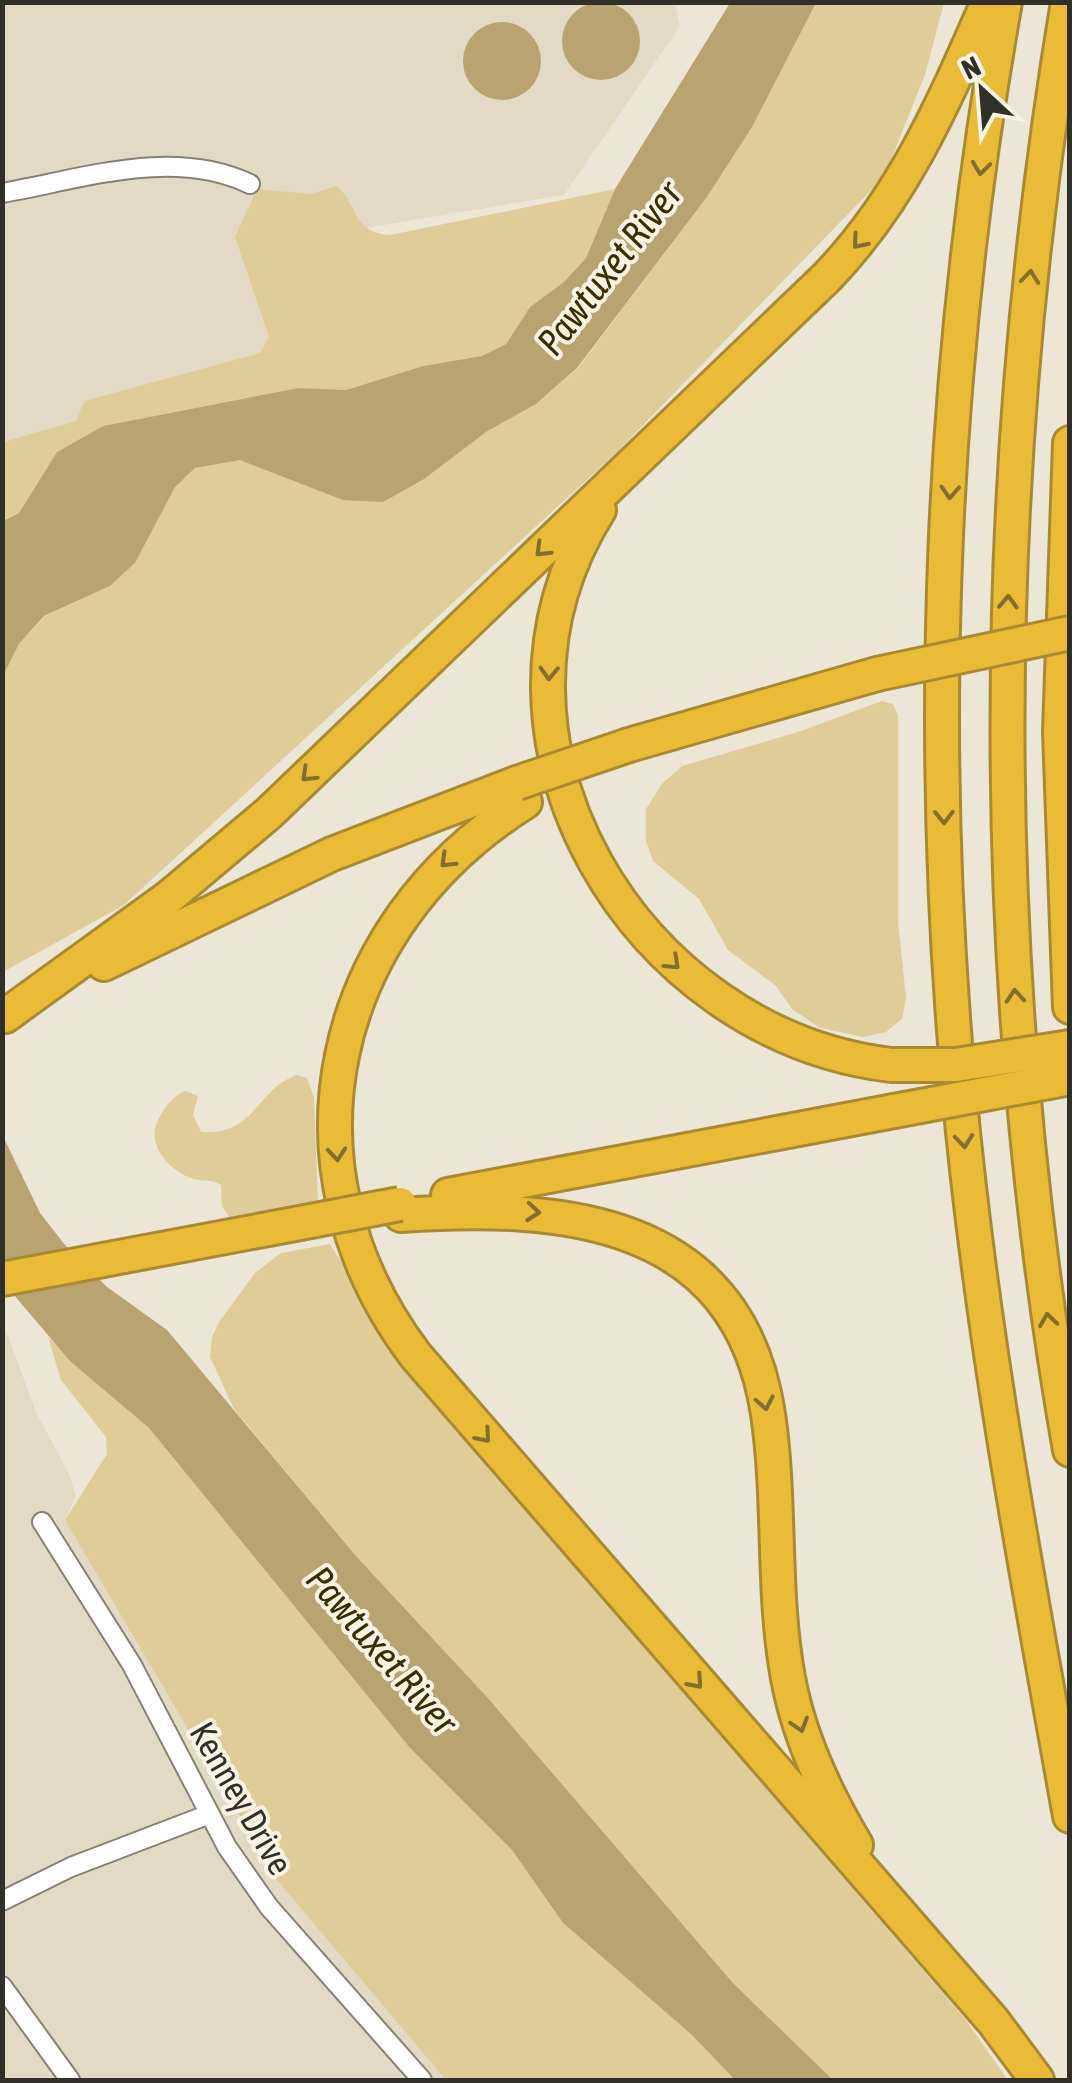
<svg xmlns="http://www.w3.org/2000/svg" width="1072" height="2083" font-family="'Asap Condensed',sans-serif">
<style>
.built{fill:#e3dac5}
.green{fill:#e0cc98}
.water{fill:#b8a371}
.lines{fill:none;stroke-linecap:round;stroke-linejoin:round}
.minor-casing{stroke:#878173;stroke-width:22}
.motorway-casing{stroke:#a98a32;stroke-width:38}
.minor{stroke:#fff;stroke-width:18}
.motorway{stroke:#e9bb37;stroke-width:32}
.motorway-bridge-casing{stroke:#a98a32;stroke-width:38;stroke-linecap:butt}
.motorway-bridge{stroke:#e9bb37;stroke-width:32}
.oneway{stroke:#846e2f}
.labels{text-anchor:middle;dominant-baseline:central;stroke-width:8;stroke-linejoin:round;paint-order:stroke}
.street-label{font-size:35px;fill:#312f29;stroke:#f9f3e4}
.water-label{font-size:38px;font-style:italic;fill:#3c2d02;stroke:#f9f3e4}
</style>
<rect width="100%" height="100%" fill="#ece6d7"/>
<g class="built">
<polygon points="3,3 675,3 680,26 564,195 253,247 235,237 269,337 260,353 84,401 76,421 3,442"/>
<polygon points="2,1320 36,1412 70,1476 76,1497 65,1520 387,2007 446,2080 3,2080"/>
</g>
<g class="green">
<polygon points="816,3 944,3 925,75 884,177 617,452 124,905 3,972 3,676 19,644 45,616 110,586 135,563 175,486 195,468 240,459 290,475 486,432 536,404 578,368 707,197 752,127"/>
<path d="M336,186C360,205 350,232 390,235L615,189L586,258L564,282L530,307L506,344L482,356L423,366L346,390L298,388L103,426L57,452L19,513L3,521V442L76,421L84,401L260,353L269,337L235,237L257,189L312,194Z"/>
<polygon points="882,701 893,704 898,715 898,922 906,998 902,1019 886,1032 863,1037 820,1028 792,1009 776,986 728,950 699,899 653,861 646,841 646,809 662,784 682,766 801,731"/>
<path d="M296,1075L307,1078L314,1097L318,1203L230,1218L222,1206L221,1185C211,1179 208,1182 198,1180C172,1175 145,1146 158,1120C165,1107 171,1097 185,1091L198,1096L193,1115L201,1132C255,1136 256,1090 296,1075Z"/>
<polygon points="330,1244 419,1385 965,2019 1008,2080 833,2080 733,1983 487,1697 356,1556 234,1409 210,1357 212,1337 219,1322 255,1273 281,1253"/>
<polygon points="48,1337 149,1428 410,1748 512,1850 563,1923 692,2035 735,2080 446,2080 277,1880 65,1520 107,1454 106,1437 61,1380"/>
</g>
<g class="water">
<circle cx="601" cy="41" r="39"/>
<polygon points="730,3 816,3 752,127 707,197 577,368 536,404 486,432 424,479 383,502 343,500 240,460 195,468 175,487 135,563 110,586 44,616 19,644 3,676 3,521 19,513 57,452 103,426 298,388 346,390 423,366 482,356 506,344 530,307 564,282 586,258 615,189"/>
<circle cx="502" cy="61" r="39"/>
<polygon points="2,1134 40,1213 65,1245 107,1287 167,1330 356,1556 487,1697 733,1983 833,2080 735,2080 692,2035 563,1923 512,1850 410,1748 149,1428 70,1361 3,1282"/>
</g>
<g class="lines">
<g class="minor-casing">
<g id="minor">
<path d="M2,193C83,179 172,147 250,184"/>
<polyline points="42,1522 132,1665 227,1847 269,1907 422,2080"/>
<polyline points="2,1901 71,1867 207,1815"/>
<polyline points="2,1986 70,2080"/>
</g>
</g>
<g class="motorway-casing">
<g id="motorway">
<path d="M1005,2C941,359 926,730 959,1090C981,1334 1027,1575 1070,1816"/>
<path d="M1068,2C988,482 986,971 1070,1450"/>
<polyline points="1070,443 1060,732 1070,1007"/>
<path d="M599,510C455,739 636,1035 891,1065"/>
<polyline points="629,745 877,674"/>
<path d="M525,802C327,926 272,1166 416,1356L993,2021L1037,2080"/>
<polyline points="104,964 332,854 517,783"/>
<path d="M5,1016L168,898L269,813L827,277C904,197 944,102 988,2"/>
<polyline points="448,1195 894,1111"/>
<path d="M401,1215C561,1204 738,1217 768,1414C781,1501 772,1591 788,1678C799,1738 825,1793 856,1845"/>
<polyline points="2,1279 300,1223"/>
</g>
</g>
<use href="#minor" class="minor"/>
<use href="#motorway" class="motorway"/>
<g class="motorway-bridge-casing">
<g id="motorway-bridge">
<polyline points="877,674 1070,633"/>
<polyline points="517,783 629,745"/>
<polyline points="891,1065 956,1065 1070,1047"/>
<polyline points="894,1111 1070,1078"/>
<polyline points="300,1223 400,1204"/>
</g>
</g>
<use href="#motorway-bridge" class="motorway-bridge"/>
</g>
<defs><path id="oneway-chevron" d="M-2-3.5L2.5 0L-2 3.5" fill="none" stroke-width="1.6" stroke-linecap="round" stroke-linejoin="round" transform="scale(2.5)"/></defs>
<g class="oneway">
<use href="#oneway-chevron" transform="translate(981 168) rotate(97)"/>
<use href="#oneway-chevron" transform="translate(859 242) rotate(130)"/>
<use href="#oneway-chevron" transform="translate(1030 277) rotate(-84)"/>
<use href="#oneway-chevron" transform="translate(950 492) rotate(93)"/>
<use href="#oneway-chevron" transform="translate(542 550) rotate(136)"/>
<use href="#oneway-chevron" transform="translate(1008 602) rotate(-88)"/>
<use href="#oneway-chevron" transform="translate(549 673) rotate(92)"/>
<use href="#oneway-chevron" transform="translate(308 775) rotate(136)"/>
<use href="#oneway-chevron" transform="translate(944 817) rotate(89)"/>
<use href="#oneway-chevron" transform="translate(447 861) rotate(136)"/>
<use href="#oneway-chevron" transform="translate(673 963) rotate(43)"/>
<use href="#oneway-chevron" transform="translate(1015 996) rotate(-94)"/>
<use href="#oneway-chevron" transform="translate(964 1141) rotate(84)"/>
<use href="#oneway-chevron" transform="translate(337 1154) rotate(85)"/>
<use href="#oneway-chevron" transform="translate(533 1212) rotate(5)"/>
<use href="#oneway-chevron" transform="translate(1048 1320) rotate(-98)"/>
<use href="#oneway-chevron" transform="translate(765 1403) rotate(79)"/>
<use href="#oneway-chevron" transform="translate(484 1436) rotate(49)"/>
<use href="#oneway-chevron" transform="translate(696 1682) rotate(49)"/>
<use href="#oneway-chevron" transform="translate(800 1725) rotate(73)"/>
</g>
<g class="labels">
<g class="street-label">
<text transform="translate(242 1798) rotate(60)">Kenney Drive</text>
</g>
<g class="water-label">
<text transform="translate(609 268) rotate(-52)">Pawtuxet River</text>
<text transform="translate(382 1650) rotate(49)">Pawtuxet River</text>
</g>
</g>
<rect width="1072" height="2083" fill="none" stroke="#312f29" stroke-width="10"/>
<g transform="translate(982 90) rotate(334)" stroke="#f9f3e4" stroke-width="8" paint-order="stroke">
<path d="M0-8L18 38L0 25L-18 38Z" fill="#312f29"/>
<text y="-15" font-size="28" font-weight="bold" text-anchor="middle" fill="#312f29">N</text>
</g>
</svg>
